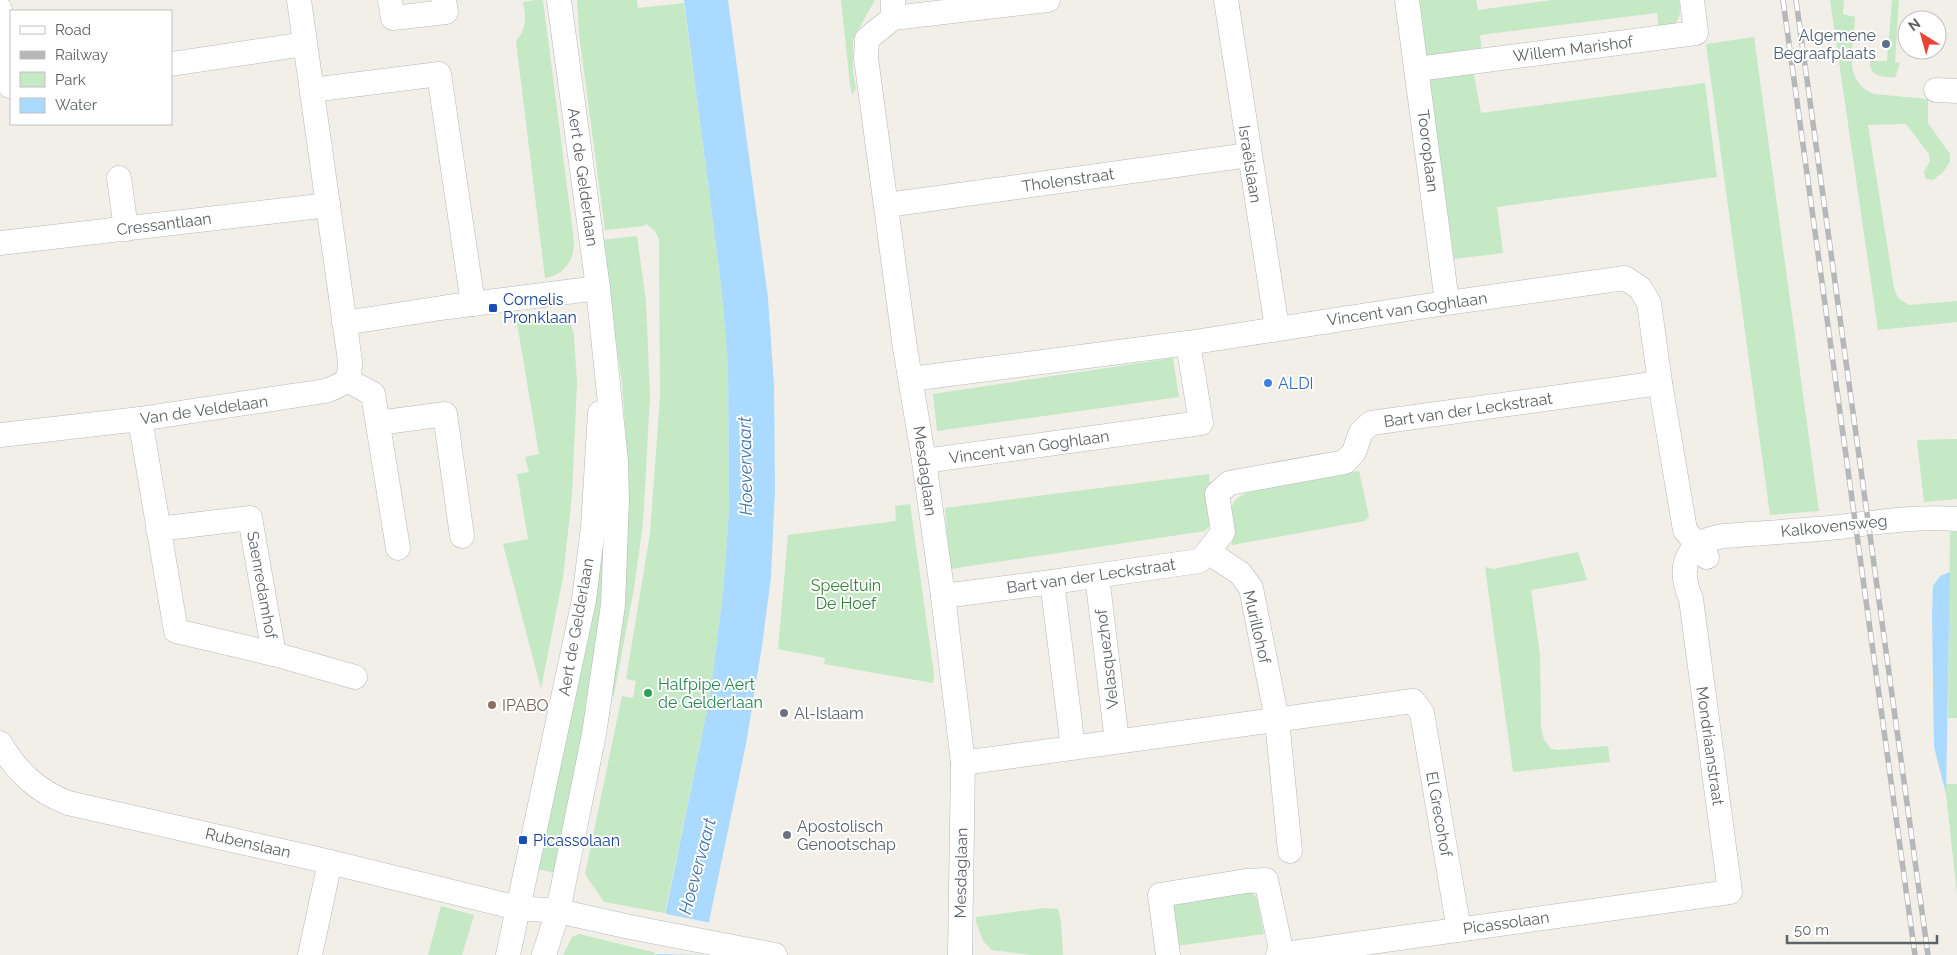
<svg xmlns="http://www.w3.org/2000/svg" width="1957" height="955" font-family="Raleway,sans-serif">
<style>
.green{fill:#c5e8c5}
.water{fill:#aadaff}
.pier{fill:#f1efe8}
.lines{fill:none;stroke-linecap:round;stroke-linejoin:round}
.minor-casing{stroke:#b5b8bc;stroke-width:25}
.minor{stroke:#fff;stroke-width:24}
.rail-casing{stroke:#b6b7b8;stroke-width:5.5}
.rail{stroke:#fff;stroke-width:4;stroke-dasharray:11;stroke-linecap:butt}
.service-dot{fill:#5c6f8a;stroke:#fff;stroke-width:2}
.transit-dot{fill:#1a4fb4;stroke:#fff;stroke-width:2}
.shop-dot{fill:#3f7fe0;stroke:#fff;stroke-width:2}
.leisure-dot{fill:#2e9e5b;stroke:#fff;stroke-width:2}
.education-dot{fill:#8d6e63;stroke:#fff;stroke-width:2}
.worship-dot{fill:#6b7280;stroke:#fff;stroke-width:2}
.labels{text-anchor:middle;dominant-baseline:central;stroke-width:4;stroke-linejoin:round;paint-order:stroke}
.service-label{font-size:16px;fill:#4e5e75;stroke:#fff;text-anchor:end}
.street-label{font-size:16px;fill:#5f6368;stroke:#fff}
.transit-label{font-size:16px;fill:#164399;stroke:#fff;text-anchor:start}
.shop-label{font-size:16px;fill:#366cbe;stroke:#fff;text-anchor:start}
.park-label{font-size:16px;fill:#348238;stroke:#fff}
.leisure-label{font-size:16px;fill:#27864d;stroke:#fff;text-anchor:start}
.education-label{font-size:16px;fill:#785e54;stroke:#fff;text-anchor:start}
.worship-label{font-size:16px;fill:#5b616d;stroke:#fff;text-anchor:start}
.water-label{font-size:18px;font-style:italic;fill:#4174aa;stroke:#fff}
</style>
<rect width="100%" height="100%" fill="#f1efe8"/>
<g class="green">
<path d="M535,0H543L574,241C574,260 565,275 545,278L516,41C527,28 526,18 523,2Z"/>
<polygon points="577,0 637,0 638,8 684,3 721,284 728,364 729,510 723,593 710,696 665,913 604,902 585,874 622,696 633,698 636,681 626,679 650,534 660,397 659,239 655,231 646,224 644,226 605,230 579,34"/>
<polygon points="841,0 875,0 853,39 853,72 856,88 852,95 850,85"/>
<path d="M1422,0H1476L1478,10L1552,0H1679C1682,18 1678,27 1659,30L1657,13L1480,35L1482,52L1420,60L1413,1Z"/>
<path d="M1830,0H1844L1843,14L1855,17C1855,46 1840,80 1874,94L1928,99V123L1950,154V162L1943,172L1933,180L1926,179L1924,172L1930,161L1929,154L1906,124L1868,125L1894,288L1898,298L1909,305L1957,301V322L1878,330Z"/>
<path d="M1892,0H1899L1895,62L1900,63L1895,78C1882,76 1869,77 1870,61H1887Z"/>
<polygon points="1754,37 1819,511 1770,515 1706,44"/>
<polygon points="1473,70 1481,113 1705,83 1717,177 1497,207 1503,253 1454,259 1429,76"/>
<polygon points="637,236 646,302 650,396 643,523 634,588 614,695 611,697 619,643 629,481 622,383 601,240"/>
<polygon points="546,314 563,315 570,321 574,335 577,383 572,495 563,577 541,689 503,544 528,539 517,474 529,472 525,457 539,454 516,317"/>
<polygon points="1173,358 1179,397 937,431 933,394"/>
<polygon points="1957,439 1957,499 1924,502 1917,440"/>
<path d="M1359,471L1369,516L1365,521L1232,545C1231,511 1222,499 1260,488Z"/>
<polygon points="1209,474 1212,509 1211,524 1205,531 950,569 945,508"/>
<polygon points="604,480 610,582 560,874 533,868"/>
<polygon points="910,504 934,674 933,683 824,664 825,658 778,649 788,535 896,521 895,506"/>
<polygon points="1950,532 1957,532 1957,718 1948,718"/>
<polygon points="1578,552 1587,580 1531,590 1540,655 1541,727 1544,740 1551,749 1558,750 1608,746 1610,762 1513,772 1485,567 1493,569"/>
<polygon points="1946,784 1957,784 1957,894 1946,794"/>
<polygon points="1250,890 1257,899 1264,934 1176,946 1172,903"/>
<polygon points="441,906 474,915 462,955 428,955"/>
<polygon points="1045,908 1058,909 1061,922 1063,955 1031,955 992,950 983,941 976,922 976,917"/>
<polygon points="579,934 657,953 657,955 563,955 572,937"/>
</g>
<g class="water">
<polygon points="684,0 728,0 768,298 774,385 775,490 771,577 762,646 746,744 702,955 657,955 710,696 723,593 729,510 728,364 721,284"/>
<polygon points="1950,572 1946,794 1934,747 1932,615 1933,586 1940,576"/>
</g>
<polygon class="pier" points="662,913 711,923 704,955 654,954"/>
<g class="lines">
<g class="minor-casing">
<g id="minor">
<polyline points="390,0 393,18 446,12 444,0"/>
<polyline points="893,0 893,18 867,39 866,58 905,348 924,461 943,596 963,763 960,955"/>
<polyline points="1226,0 1277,328"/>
<polyline points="1407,0 1447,302"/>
<polyline points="0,9 10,86"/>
<polyline points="893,18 1048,0"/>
<polyline points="171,64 305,44"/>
<polyline points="1417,69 1696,33 1692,0"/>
<polyline points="312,90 439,74 473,304"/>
<polyline points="1936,90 1957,91"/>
<polyline points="119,178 126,229"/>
<polyline points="887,205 1249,155"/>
<polyline points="0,243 328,205"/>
<polyline points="344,323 448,307 598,288"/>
<polyline points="911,379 1188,343 1426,306 1625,278 1640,288 1649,303 1660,383 1685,530 1707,557"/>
<polyline points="347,380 373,394 398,548"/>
<polyline points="140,419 176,631 274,654 355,677"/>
<polyline points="378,423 445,414 462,536"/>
<path d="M0,435L140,419L325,391C343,385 351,381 350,361L299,0"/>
<polyline points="924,461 1201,423 1188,343"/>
<polyline points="158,529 250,518 274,654"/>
<polyline points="1208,552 1240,573 1251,588 1277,720 1290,851"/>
<polyline points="1097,576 1117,741"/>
<polyline points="1052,582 1073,747"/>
<polyline points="943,596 1052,582 1199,561 1208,552 1223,532 1217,494 1229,483 1345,462 1354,452 1361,432 1371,423 1660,383"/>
<path d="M0,743C17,772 37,791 68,803L330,862L518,908L558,911L630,927L775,955"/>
<polyline points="963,763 1413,701 1422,713 1459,930"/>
<polyline points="310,955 330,862"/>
<polyline points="508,955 584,600 593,527 600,413"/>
<polyline points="544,955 558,911 594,734 613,605 617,499 616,461 598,288 559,0"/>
<polyline points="1168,955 1160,895 1246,881 1266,880 1282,954"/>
<path d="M1278,955L1730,892L1691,599C1677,566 1686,541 1724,536C1762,533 1800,531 1839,527C1878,522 1917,516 1957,519"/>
</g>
</g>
<use href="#minor" class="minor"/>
<g class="rail-casing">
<g id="rail">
<polyline points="1783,0 1915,955"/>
<polyline points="1796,0 1928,955"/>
</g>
</g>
<use href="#rail" class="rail"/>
</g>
<circle class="service-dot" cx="1886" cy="44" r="5"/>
<g class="transit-dot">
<rect x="488" y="303" width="10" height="10" rx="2.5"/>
<rect x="518" y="835" width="10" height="10" rx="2.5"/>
</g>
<circle class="shop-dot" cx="1268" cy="383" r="5"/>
<circle class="leisure-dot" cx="648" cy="693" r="5"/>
<circle class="education-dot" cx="492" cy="705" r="5"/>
<g class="worship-dot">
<circle cx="784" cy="713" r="5"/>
<circle cx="787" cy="835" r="5"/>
</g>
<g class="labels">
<g class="service-label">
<text x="1876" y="35">Algemene<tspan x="1876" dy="18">Begraafplaats</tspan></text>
</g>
<g class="street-label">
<text transform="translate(1573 49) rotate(-7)">Willem Marishof</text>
<text transform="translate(1428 151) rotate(83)">Tooroplaan</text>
<text transform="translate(1250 164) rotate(81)">Israëlslaan</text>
<text transform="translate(583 177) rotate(82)">Aert de Gelderlaan</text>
<text transform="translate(1068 180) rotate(-8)">Tholenstraat</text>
<text transform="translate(164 224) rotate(-7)">Cressantlaan</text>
<text transform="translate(1407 309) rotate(-8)">Vincent van Goghlaan</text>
<text transform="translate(204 410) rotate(-8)">Van de Veldelaan</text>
<text transform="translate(1468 410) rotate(-8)">Bart van der Leckstraat</text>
<text transform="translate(1029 447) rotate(-8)">Vincent van Goghlaan</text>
<text transform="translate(925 471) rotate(82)">Mesdaglaan</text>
<text transform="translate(1834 526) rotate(-6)">Kalkovensweg</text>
<text transform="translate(1091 576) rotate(-8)">Bart van der Leckstraat</text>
<text transform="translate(262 585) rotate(80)">Saenredamhof</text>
<text transform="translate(576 627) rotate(-80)">Aert de Gelderlaan</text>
<text transform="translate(1257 627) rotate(77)">Murillohof</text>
<text transform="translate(1107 659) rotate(-97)">Velasquezhof</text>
<text transform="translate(1710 746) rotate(82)">Mondriaanstraat</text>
<text transform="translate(1439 814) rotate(80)">El Grecohof</text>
<text transform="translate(248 843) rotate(13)">Rubenslaan</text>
<text transform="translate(961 873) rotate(-89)">Mesdaglaan</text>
<text transform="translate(1506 923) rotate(-8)">Picassolaan</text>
</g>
<g class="transit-label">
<text x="503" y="299">Cornelis<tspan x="503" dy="18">Pronklaan</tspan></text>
<text x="533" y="840">Picassolaan</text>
</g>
<g class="shop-label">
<text x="1278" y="383">ALDI</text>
</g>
<g class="park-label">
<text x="846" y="585">Speeltuin<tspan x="846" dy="18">De Hoef</tspan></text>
</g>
<g class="leisure-label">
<text x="658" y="684">Halfpipe Aert<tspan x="658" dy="18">de Gelderlaan</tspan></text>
</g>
<g class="education-label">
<text x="502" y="705">IPABO</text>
</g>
<g class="worship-label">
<text x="794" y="713">Al-Islaam</text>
<text x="797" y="826">Apostolisch<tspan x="797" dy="18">Genootschap</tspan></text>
</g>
<g class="water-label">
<text transform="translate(745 466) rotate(-91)">Hoevervaart</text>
<text transform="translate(697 866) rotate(-75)">Hoevervaart</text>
</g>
</g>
<rect x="10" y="10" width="162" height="115" fill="#ffffff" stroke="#bfc1c3"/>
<rect x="20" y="26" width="25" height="8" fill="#ffffff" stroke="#bfc1c3"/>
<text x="55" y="35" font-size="15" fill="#5f6368">Road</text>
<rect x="20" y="51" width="25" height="8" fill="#b6b7b8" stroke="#bfc1c3"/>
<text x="55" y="60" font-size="15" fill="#5f6368">Railway</text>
<rect x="20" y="72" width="25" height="15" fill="#c5e8c5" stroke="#bfc1c3"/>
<text x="55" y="85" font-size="15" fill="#5f6368">Park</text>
<rect x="20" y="98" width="25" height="15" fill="#aadaff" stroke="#bfc1c3"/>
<text x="55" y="110" font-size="15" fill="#5f6368">Water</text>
<g transform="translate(1922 35) rotate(323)"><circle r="24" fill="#ffffff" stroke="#bfc1c3"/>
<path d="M0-4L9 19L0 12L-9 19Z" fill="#ea4335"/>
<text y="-8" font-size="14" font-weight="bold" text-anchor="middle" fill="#5f6368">N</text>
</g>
<path d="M1787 935v8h150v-8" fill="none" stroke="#5f6368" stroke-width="2.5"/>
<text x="1794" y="935" font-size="15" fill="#5f6368" stroke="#ffffff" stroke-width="4" paint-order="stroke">50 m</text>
</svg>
